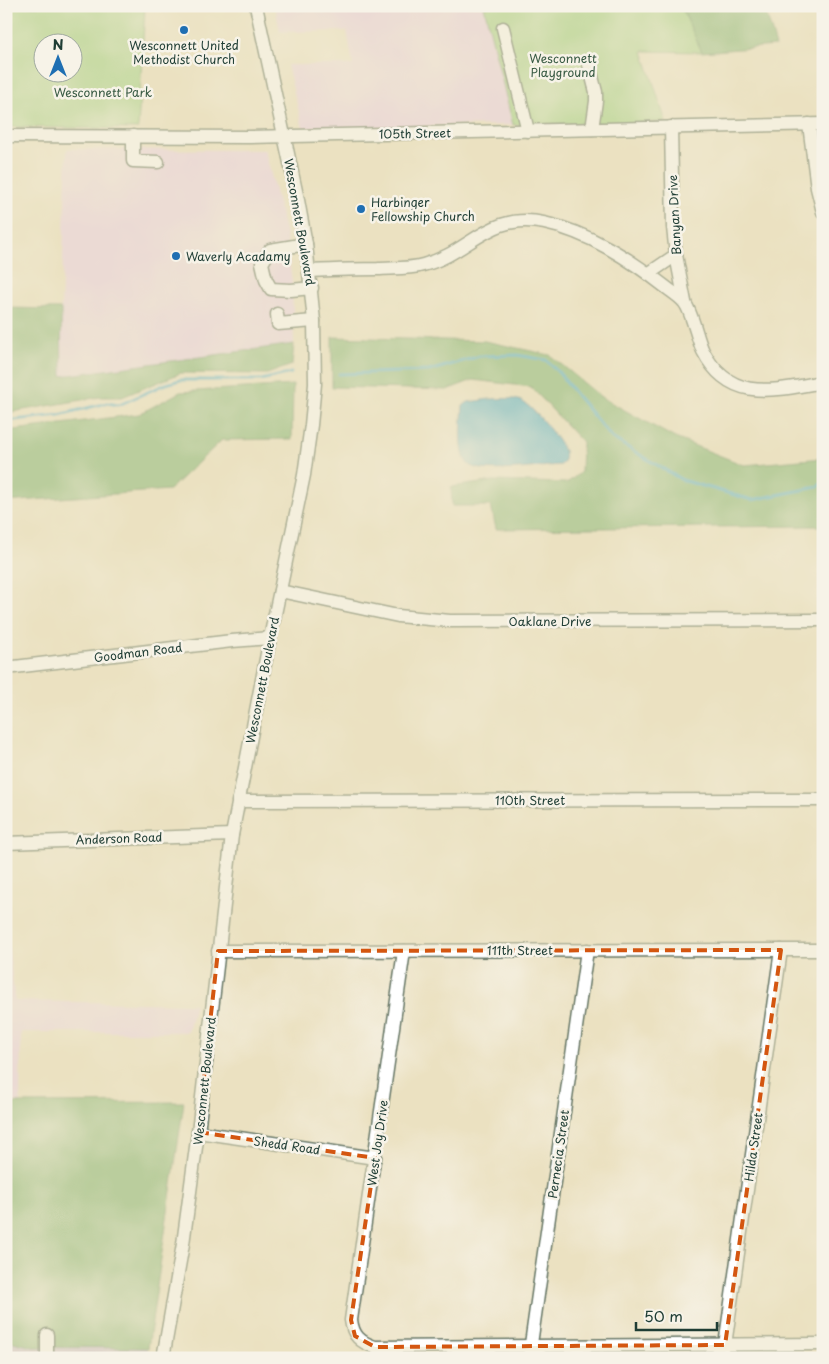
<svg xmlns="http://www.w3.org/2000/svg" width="829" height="1364" font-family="'Playpen Sans',sans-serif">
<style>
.built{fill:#ecd1ea}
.industrial{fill:#cbbfd5}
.green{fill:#9fd283;stroke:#5f885c;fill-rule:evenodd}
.forest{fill:#7fb471;stroke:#4f7852}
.water{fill:#4cadcb;stroke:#367580}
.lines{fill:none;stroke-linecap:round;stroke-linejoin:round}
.stream{stroke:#4cadcb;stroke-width:3}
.minor-casing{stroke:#667665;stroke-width:15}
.minor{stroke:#fff;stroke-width:12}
.marked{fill:none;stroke:#d45610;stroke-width:4;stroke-dasharray:10 6;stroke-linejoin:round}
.poi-dot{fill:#1f6fb2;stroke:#f7f3e8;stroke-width:2}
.labels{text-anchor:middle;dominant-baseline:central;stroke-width:5;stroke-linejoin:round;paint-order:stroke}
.poi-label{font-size:12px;fill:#1f3d34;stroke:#f7f3e8;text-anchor:start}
.park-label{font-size:12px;fill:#395b44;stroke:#f7f3e8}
.street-label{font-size:12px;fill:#1f3d34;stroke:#f7f3e8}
</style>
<rect width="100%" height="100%" fill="#f7f3e8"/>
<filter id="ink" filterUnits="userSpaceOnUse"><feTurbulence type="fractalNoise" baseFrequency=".02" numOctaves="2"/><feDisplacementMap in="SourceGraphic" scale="10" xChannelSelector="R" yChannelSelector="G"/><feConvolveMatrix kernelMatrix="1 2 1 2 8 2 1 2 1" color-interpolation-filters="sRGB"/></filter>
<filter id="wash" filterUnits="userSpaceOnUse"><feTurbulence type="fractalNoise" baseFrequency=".0096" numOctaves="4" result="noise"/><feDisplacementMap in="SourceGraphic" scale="20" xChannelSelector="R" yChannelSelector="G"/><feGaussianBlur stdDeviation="1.12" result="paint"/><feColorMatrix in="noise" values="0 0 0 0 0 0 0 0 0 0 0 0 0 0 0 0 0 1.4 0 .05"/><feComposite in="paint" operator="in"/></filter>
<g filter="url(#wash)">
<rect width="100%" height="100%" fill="#ebe1c1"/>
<g class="built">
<polygon points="275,6 484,6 513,125 303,128 287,65 353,65 347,31 280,32"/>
<polygon points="67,149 265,150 285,231 292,281 294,344 62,376 61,309"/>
<polygon points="6,943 8,943 15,1001 195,1004 188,1032 21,1032 20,1102 6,1103"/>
</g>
<polygon class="industrial" points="6,1340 33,1347 148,1348 146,1358 6,1358"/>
<g class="green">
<path d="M6,6H145L138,129L6,127ZM72,42V72H42V42Z"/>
<polygon points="484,6 681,6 702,52 643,51 666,122 513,125"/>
</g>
<g class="forest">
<polygon points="681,6 764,6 776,46 702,52"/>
<polygon points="6,308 61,309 62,376 294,344 292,365 267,374 181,373 122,397 100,397 6,413"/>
<polygon points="332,337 485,341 550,355 601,397 675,438 744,465 823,458 823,526 496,529 491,506 452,506 451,487 494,481 567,483 581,472 582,442 531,387 473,380 447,390 332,387"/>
<polygon points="293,385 292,439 222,440 169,490 6,502 6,431 139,414 180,392"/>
<polygon points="184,1102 148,1348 33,1347 6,1340 6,1103"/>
</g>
<path class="water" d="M490,399C500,399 512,397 521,401C533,406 559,439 564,451C565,454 564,458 564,462L561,465C542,466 480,476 468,464C458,453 462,419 463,406L468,402Z"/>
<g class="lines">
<g class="stream">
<polyline points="339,374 429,371 480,356 517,355 546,360 559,373 577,396 612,438 682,480 752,500 817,487 823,483"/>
<polyline points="6,421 59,415 107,403 119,405 163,385 180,380 261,380 291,373"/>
</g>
</g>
</g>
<g filter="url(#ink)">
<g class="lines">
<g class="minor-casing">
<g id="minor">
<polyline points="503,28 528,131"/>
<polyline points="589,65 596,92 596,101 592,129"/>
<polyline points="809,124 817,188 823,212"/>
<polyline points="671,127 673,227 676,255 685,302"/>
<polyline points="6,136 249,137 823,124"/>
<polyline points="133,136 133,161 158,162"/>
<polyline points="306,244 270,250 262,263 266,280 271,289 291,290 312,288"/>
<path d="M310,271C332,270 355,269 378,269C393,268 409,269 423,265C470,253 489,211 544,223C589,232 631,260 667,288C672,292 680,297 684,302C692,311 697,339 703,351C730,404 775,390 823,382"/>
<polyline points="648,274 676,255"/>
<polyline points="277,314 278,324 314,321"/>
<polyline points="280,591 398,616 450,621 823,620"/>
<polyline points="6,668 232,641 270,638"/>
<polyline points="238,801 823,800"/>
<polyline points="6,843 232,835"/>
<polyline points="218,951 823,950"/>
<path d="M404,951L351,1320C353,1336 360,1342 375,1347L823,1344"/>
<polyline points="198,1132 375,1158"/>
<polyline points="47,1335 47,1358"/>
<polyline points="725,1345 781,950"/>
<polyline points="163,1358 183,1244 198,1132 232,835 270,638 304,475 311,425 315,384 314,321 306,244 298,200 256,6"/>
<polyline points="529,1358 587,950"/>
</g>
</g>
<use href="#minor" class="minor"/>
</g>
</g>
<path d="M0 0H829V1364H0ZM781,950L725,1345L375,1347L355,1336L351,1320L375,1158L198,1132L218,951Z" fill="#ebe1c1" fill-opacity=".55" fill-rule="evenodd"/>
<path class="marked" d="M781,950L725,1345L375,1347L355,1336L351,1320L375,1158L198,1132L218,951Z"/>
<g class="poi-dot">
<circle cx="184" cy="30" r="5"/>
<circle cx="361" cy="209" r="5"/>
<circle cx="176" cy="256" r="5"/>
</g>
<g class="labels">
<g class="poi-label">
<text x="184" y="45" text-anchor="middle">Wesconnett United<tspan x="184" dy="14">Methodist Church</tspan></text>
<text x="371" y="202">Harbinger<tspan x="371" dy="14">Fellowship Church</tspan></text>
<text x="186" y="256">Waverly Acadamy</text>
</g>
<g class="park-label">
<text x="563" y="58">Wesconnett<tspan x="563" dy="14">Playground</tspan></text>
<text x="103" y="92">Wesconnett Park</text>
</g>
<g class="street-label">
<text transform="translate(415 133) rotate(-1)">105th Street</text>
<text transform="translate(674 215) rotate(-93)">Banyan Drive</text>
<text transform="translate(300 222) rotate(80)">Wesconnett Boulevard</text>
<text x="550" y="621">Oaklane Drive</text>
<text transform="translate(138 652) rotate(-7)">Goodman Road</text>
<text transform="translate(262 680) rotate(-79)">Wesconnett Boulevard</text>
<text x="530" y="800">110th Street</text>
<text transform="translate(119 838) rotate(-2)">Anderson Road</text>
<text x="520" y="950">111th Street</text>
<text transform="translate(204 1081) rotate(-84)">Wesconnett Boulevard</text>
<text transform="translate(377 1143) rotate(-82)">West Joy Drive</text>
<text transform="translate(287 1145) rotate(8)">Shedd Road</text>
<text transform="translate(753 1147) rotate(-82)">Hilda Street</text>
<text transform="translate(558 1154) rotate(-82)">Pernecia Street</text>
</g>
</g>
<rect width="829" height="1364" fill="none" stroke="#f7f3e8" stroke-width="25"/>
<g transform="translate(58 58)"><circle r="24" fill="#f7f3e8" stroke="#a1aaa0"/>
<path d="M0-4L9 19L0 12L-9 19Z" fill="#1f6fb2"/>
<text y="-8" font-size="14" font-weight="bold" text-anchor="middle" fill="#1f3d34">N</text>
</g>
<path d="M636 1322v8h81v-8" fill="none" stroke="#1f3d34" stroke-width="2.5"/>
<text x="644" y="1322" font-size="15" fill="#1f3d34" stroke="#f7f3e8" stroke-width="4" paint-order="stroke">50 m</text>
</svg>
